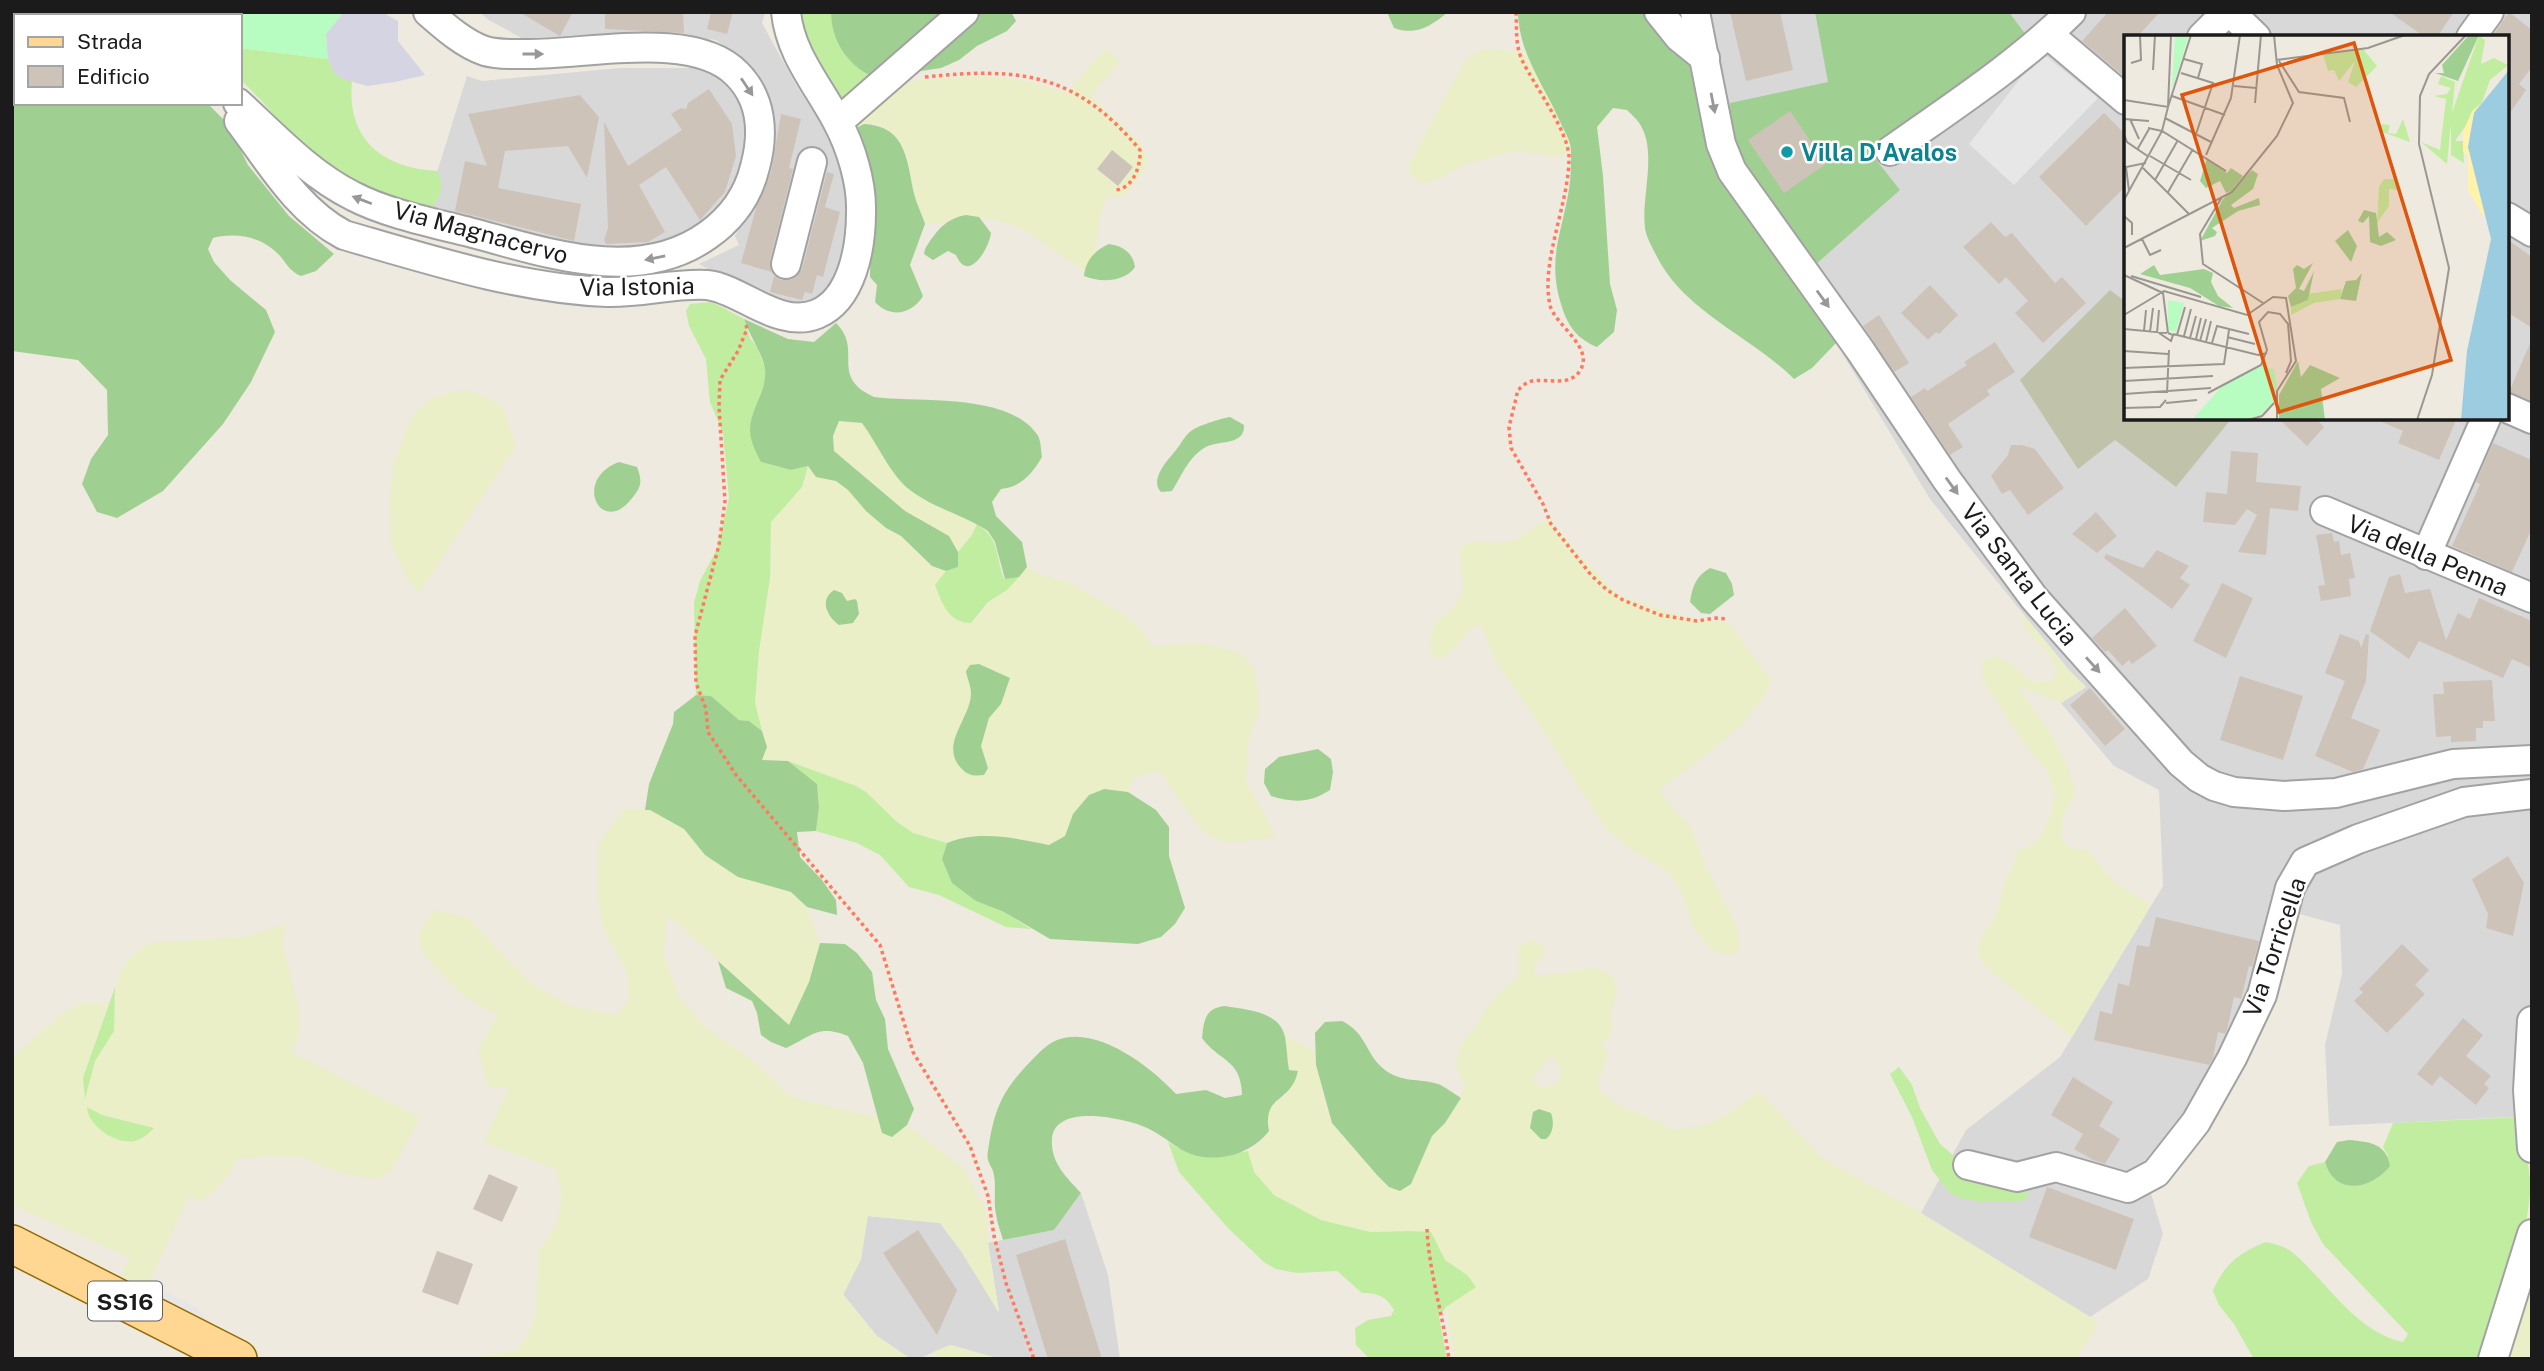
<svg xmlns="http://www.w3.org/2000/svg" width="2544" height="1371" font-family="'Public Sans',sans-serif">
<style>
.residential{fill:#d9d8d8;fill-rule:evenodd}
.construction{fill:#c1c2aa}
.farmland{fill:#eaefc8;fill-rule:evenodd}
.grass{fill:#c1eda0}
.forest{fill:#a0d091}
.park{fill:#b7fdc1}
.parking{fill:#e7e7e7}
.plaza{fill:#d5d4e3}
.building{fill:#cec3b8}
.lines{fill:none;stroke-linecap:round;stroke-linejoin:round}
.minor-casing{stroke:#a2a2a2;stroke-width:32}
.major-casing{stroke:#926a00;stroke-width:40}
.path{stroke:#ff795f;stroke-width:3.5;stroke-dasharray:3.5 3.5;stroke-linecap:butt}
.minor{stroke:#fff;stroke-width:28}
.major{stroke:#ffd793;stroke-width:37}
.oneway{fill:#989898}
.culture-dot{fill:#0f9aa8;stroke:#fff;stroke-width:2.5}
.labels{text-anchor:middle;dominant-baseline:central;stroke-width:5;stroke-linejoin:round;paint-order:stroke}
.shield{fill:#fff;stroke:#5f5f5f;stroke-width:2}
.shield-label{font-size:23px;font-weight:bold;fill:#1b1b1b}
.culture-label{font-size:24px;font-weight:bold;fill:#0d838f;stroke:#fff;text-anchor:start}
.street-label{font-size:24px;fill:#1b1b1b;stroke:#fff}
.inset-road{fill:none;stroke:#9a9791;stroke-width:2}
.view{fill:#de560d;fill-opacity:0.15;stroke:#de560d;stroke-width:3.5}
.inset-edge{fill:none;stroke:#1b1b1b;stroke-width:3.5}
</style>
<rect width="100%" height="100%" fill="#eeeadf"/>
<g class="residential">
<polygon points="480,12 765,12 762,23 796,85 839,151 853,233 829,299 802,307 741,289 699,264 739,245 735,236 753,204 770,108 757,72 716,40 697,38 531,43 487,19"/>
<path d="M1638,12H2532V1116L2329,1126L2325,1045L2342,974L2340,925L2296,913L2150,1190L2163,1234L2148,1279L2090,1317L1921,1213L1966,1130L2060,1057L2163,886L2159,790L2114,766L2061,703L2086,687L2069,670L1930,499L1836,343L1712,163ZM2126,37H2507V418H2126Z"/>
<polygon points="619,68 704,68 732,89 748,107 754,137 742,179 717,222 638,259 424,214 467,76 482,81"/>
<polygon points="1081,1193 1108,1275 1120,1359 1000,1359 951,1345 918,1359 911,1359 877,1336 843,1294 861,1259 867,1216 940,1223 961,1251 999,1311 988,1243 1054,1230"/>
</g>
<polygon class="construction" points="2110,290 2126,302 2126,418 2232,418 2176,487 2115,440 2078,469 2020,380"/>
<g class="farmland">
<polygon points="1105,49 1120,61 1091,96 1140,142 1148,159 1144,170 1125,195 1120,198 1114,198 1109,193 1102,209 1094,254 1084,271 1027,232 1005,222 966,215 953,218 944,223 925,224 915,196 906,151 885,128 875,124 864,124 858,127 859,118 887,93 909,81 966,76 1001,77 1031,82 1066,93"/>
<polygon points="1489,49 1524,52 1547,93 1571,147 1561,157 1516,151 1469,163 1431,182 1422,183 1413,178 1409,172 1410,163 1463,64 1476,52"/>
<polygon points="471,391 495,401 504,410 516,446 419,593 408,580 391,543 390,500 394,462 413,415 428,400 453,392"/>
<polygon points="851,420 862,423 879,447 896,476 910,490 977,524 972,534 958,552 949,536 905,511 834,451 833,436 839,421"/>
<polygon points="808,466 816,477 836,481 848,490 886,528 901,536 932,566 946,571 935,585 979,616 988,602 1007,590 1027,567 1043,576 1069,582 1111,607 1131,620 1149,639 1152,647 1194,643 1209,645 1240,653 1254,668 1260,709 1248,742 1246,782 1267,817 1274,837 1236,842 1222,841 1209,836 1195,821 1159,771 1134,777 1128,792 1104,789 1073,814 1065,836 1049,845 1021,839 965,836 947,843 913,833 897,822 866,792 856,786 788,761 761,760 767,747 755,703 759,651 770,578 771,522 802,487"/>
<polygon points="1549,518 1580,556 1620,596 1689,618 1729,623 1760,666 1773,680 1763,698 1742,724 1714,749 1659,790 1674,810 1690,825 1705,864 1736,925 1740,949 1734,955 1718,953 1708,946 1694,929 1682,894 1671,874 1628,847 1605,828 1538,722 1495,661 1481,625 1474,625 1451,652 1441,659 1435,658 1431,654 1430,641 1435,623 1452,608 1464,590 1459,549 1469,541 1491,543 1514,541"/>
<polygon points="2022,613 2068,670 2086,687 2061,703 2017,686 2050,732 2064,758 2076,791 2062,819 2061,838 2070,847 2089,851 2112,880 2151,905 2072,1037 1986,967 1978,955 1980,939 1996,915 2004,886 2018,851 2039,840 2051,814 2055,793 2047,770 2029,750 2008,719 1988,689 1982,676 1983,661 1995,656 2010,663 2034,683 2054,680 2056,672 2053,662 2047,652 2025,630"/>
<polygon points="623,810 650,810 684,829 705,855 738,877 791,892 807,907 820,943 809,982 789,1025 668,915 663,954 680,998 704,1026 757,1064 791,1097 907,1125 963,1168 986,1210 988,1243 999,1313 961,1251 940,1223 868,1216 861,1259 843,1295 877,1336 911,1359 469,1359 515,1351 526,1339 536,1314 539,1250 557,1224 562,1194 555,1169 484,1142 509,1087 488,1087 478,1049 497,1016 465,997 436,969 421,950 419,932 435,910 468,918 534,986 568,1005 616,1015 629,1000 627,972 603,928 597,893 599,844"/>
<path d="M286,924L282,943L298,1006L300,1031L292,1052L420,1118L391,1171L377,1179L341,1173L301,1157L268,1156L238,1159L228,1176L209,1196L198,1201L190,1194L149,1283L120,1278L129,1257L12,1205V1058L61,1014L82,1003H108L93,1050V1074L95,1061L114,1031L115,987L122,968L130,958L148,943L245,937ZM87,1108L102,1115L154,1128L120,1141L94,1124Z"/>
<path d="M1529,941L1539,943L1547,951L1534,966L1533,973L1541,976L1597,968L1612,975L1617,990L1611,1014L1612,1033L1607,1040L1601,1041L1608,1054L1598,1082L1599,1089L1621,1107L1649,1117L1673,1130L1707,1125L1737,1108L1759,1091L1822,1158L1921,1213L2090,1317L2098,1325L2076,1359H1455L1446,1307L1467,1275L1445,1260L1431,1232L1412,1231L1370,1232L1321,1220L1274,1195L1254,1172L1248,1151L1263,1140L1270,1106L1285,1096L1289,1070L1285,1035L1314,1051L1323,1096L1332,1123L1349,1143L1377,1175L1411,1184L1432,1136L1445,1123L1461,1098L1464,1086L1456,1064L1461,1044L1475,1028L1485,1010L1502,990L1519,976L1518,946ZM1552,1055L1561,1070L1560,1078L1555,1084L1542,1088L1531,1079Z"/>
<polygon points="2532,1256 2532,1359 2502,1359"/>
<polygon points="950,1345 1000,1359 937,1359 933,1352"/>
</g>
<g class="grass">
<path d="M802,12H831C831,37 850,67 873,77L844,103C828,76 803,44 802,12Z"/>
<path d="M240,48L328,59L334,73L352,81C346,139 382,168 437,171C446,185 440,197 431,209L348,186L299,145L261,100L240,79Z"/>
<polygon points="712,302 744,319 750,338 757,347 765,368 765,380 750,429 761,462 791,470 808,466 802,487 771,522 770,578 759,651 755,703 762,731 749,721 739,720 711,696 696,695 694,603 700,581 717,549 729,498 723,433 710,402 706,359 689,326 686,311 690,304"/>
<path d="M977,524C1001,540 995,556 1004,579L1019,577L1007,590L988,602L971,623C949,623 942,604 935,585L946,571L958,567V552L972,535Z"/>
<polygon points="788,761 856,786 866,792 897,822 913,833 947,843 942,859 976,901 1004,912 1031,929 1006,927 939,895 909,887 880,855 857,843 816,831 819,808 817,784"/>
<polygon points="115,987 114,1031 95,1061 85,1099 83,1078"/>
<polygon points="1899,1067 1912,1085 1920,1108 1940,1144 1961,1162 2030,1183 2027,1198 2019,1202 1981,1202 1960,1198 1950,1193 1932,1170 1912,1117 1890,1074"/>
<path d="M87,1107L102,1115L154,1128C149,1133 143,1139 135,1141C116,1145 88,1126 87,1107Z"/>
<path d="M2522,1117L2531,1187L2523,1247L2491,1359H2254L2234,1324L2219,1305L2213,1291C2223,1265 2240,1252 2266,1242C2274,1244 2285,1246 2292,1252C2327,1281 2355,1332 2403,1342L2408,1334L2323,1244L2311,1222L2297,1183L2309,1166L2325,1162C2330,1176 2336,1180 2349,1186L2388,1156L2383,1147L2393,1123Z"/>
<path d="M1168,1142C1194,1159 1219,1157 1248,1151L1254,1172L1274,1195L1321,1220L1370,1232L1412,1231L1431,1232L1445,1260L1467,1275L1476,1287L1446,1307L1439,1317L1447,1359H1370L1356,1345L1355,1328L1368,1320L1391,1316L1394,1310C1386,1296 1377,1293 1362,1293L1337,1271L1297,1273L1276,1269L1265,1263L1228,1228L1179,1172Z"/>
</g>
<g class="forest">
<path d="M12,12H91L98,16H16V103H207L227,123L248,165L289,216L334,254L316,271L301,276C291,272 288,266 281,257C263,237 238,232 213,238L208,249L214,262L230,280L266,310L275,332L251,382L223,424L163,491L117,518L97,512L82,484L91,459L108,435L107,390L78,360L12,351Z"/>
<path d="M831,12H944L873,77C847,65 831,40 831,12Z"/>
<polygon points="979,12 1011,12 1016,21 1007,31 977,46 959,60 941,68 908,73"/>
<path d="M1387,12H1448C1431,26 1416,36 1394,28Z"/>
<path d="M1518,12H1648L1689,63L1712,163L1836,343L1812,368L1794,379C1751,336 1682,311 1655,253C1651,245 1646,236 1645,228C1641,198 1657,153 1641,126C1638,120 1632,115 1627,110L1613,108L1597,127L1603,176L1610,284L1617,310L1614,332L1597,347C1577,339 1567,325 1561,304C1547,258 1562,233 1569,189C1571,177 1571,163 1571,151C1571,142 1566,134 1562,126C1546,87 1519,56 1518,12Z"/>
<polygon points="1815,12 2009,12 2026,35 1869,151 1900,190 1815,265 1766,196 1731,139 1730,103 1828,82"/>
<path d="M864,124C906,126 907,160 914,193C916,203 922,214 925,224L910,265L923,296C912,314 891,319 875,302L877,285L870,277L871,225L858,127Z"/>
<path d="M966,215L979,217L991,233C989,249 968,284 956,255L948,251L933,260L924,254L925,249C936,231 945,219 966,215Z"/>
<path d="M1109,244C1123,246 1133,253 1135,267C1125,282 1100,283 1084,276C1085,261 1096,249 1109,244Z"/>
<path d="M744,319L788,339L814,342L836,323C864,350 828,376 874,397C920,403 1010,392 1038,436C1041,441 1041,451 1042,457C1032,474 1021,487 1001,489L992,502L996,516L1022,542L1027,567L1019,577L1005,579L995,542L988,531C964,515 933,508 910,490C891,476 877,443 862,423L839,421L833,436L834,451L905,511L949,536L958,552V567L946,571L932,566L901,536L886,528L866,511L848,490L836,481L816,477L808,466L791,470L761,462C756,452 750,441 750,430C750,410 767,391 765,370C764,356 749,335 744,319Z"/>
<path d="M1230,417L1244,425C1245,446 1219,440 1206,447C1189,456 1182,475 1172,491L1161,492C1149,479 1168,460 1176,450C1182,443 1185,434 1194,429C1201,425 1222,418 1230,417Z"/>
<path d="M619,462L637,467C642,480 642,486 633,497C602,539 571,480 619,462Z"/>
<path d="M1710,568L1726,573L1732,584L1734,595L1710,614L1701,613L1690,602C1692,587 1696,576 1710,568Z"/>
<path d="M834,590L842,593L847,601L855,599L857,601L859,614L853,623L839,625C827,616 819,600 834,590Z"/>
<path d="M979,664L1010,678L1001,704L989,718L981,746L988,768L984,775C975,776 969,776 963,770C937,746 971,719 971,693C971,686 967,678 966,671L970,665Z"/>
<polygon points="696,695 711,696 739,720 749,721 762,731 767,747 762,760 788,761 817,784 819,808 816,831 797,832 800,857 822,880 836,900 837,915 807,907 791,892 738,877 705,855 684,829 650,810 645,810 649,784 673,724 674,712"/>
<path d="M1318,749L1331,759L1333,772L1330,790C1310,803 1294,803 1271,796L1264,783L1265,769L1279,757Z"/>
<path d="M1104,789L1128,792L1156,810L1169,827V856L1185,908L1175,924L1161,937L1138,944L1050,939L1004,912L976,901L952,883L942,859L947,843C979,830 1015,838 1049,845L1065,836L1073,814L1089,795Z"/>
<path d="M820,943L845,944L857,953L872,972L876,1000L885,1019L888,1049L914,1109L907,1125L892,1137L882,1133L863,1063L848,1036C817,1024 813,1036 786,1048L771,1042L761,1035L757,1013L752,1001L726,988L718,961L789,1025L809,982Z"/>
<path d="M1225,1006C1246,1010 1280,1011 1285,1037C1287,1048 1287,1059 1289,1070L1298,1071C1291,1104 1262,1094 1269,1131C1253,1151 1229,1160 1203,1157C1180,1154 1167,1137 1147,1128C1125,1118 1056,1103 1052,1138C1050,1162 1066,1177 1081,1193L1054,1230L1003,1240C1001,1232 997,1223 996,1214C993,1201 997,1184 993,1171C990,1164 986,1160 988,1151C994,1110 1001,1092 1030,1062C1039,1053 1047,1043 1060,1039C1099,1027 1151,1067 1176,1094L1206,1090L1225,1098L1242,1095C1241,1058 1219,1062 1202,1038C1204,1020 1205,1008 1225,1006Z"/>
<path d="M1342,1021C1368,1034 1365,1055 1385,1070C1402,1083 1419,1078 1438,1084C1446,1087 1454,1094 1461,1098L1445,1123L1432,1136L1411,1184L1400,1191L1389,1187L1377,1175L1332,1123L1316,1065L1315,1033L1325,1022Z"/>
<path d="M1539,1109L1551,1113C1554,1121 1554,1133 1546,1139H1541L1530,1128L1533,1112Z"/>
<path d="M2349,1140C2370,1142 2386,1143 2390,1166C2371,1190 2335,1196 2325,1162L2337,1142Z"/>
</g>
<polygon class="park" points="146,12 344,12 326,34 328,59 240,48 240,16 152,16"/>
<g class="parking">
<polygon points="2041,52 2098,98 2014,185 1969,144"/>
<polygon points="89,1267 120,1278 149,1283 196,1307 214,1329"/>
</g>
<polygon class="plaza" points="344,12 382,12 398,21 398,41 425,75 395,82 367,86 343,79 334,73 328,59 326,34"/>
<g class="building">
<polygon points="519,12 573,12 560,36"/>
<polygon points="605,12 683,12 684,33 605,29"/>
<polygon points="711,12 733,12 727,34 707,29"/>
<polygon points="1730,12 1780,12 1793,70 1746,81"/>
<polygon points="2108,12 2160,12 2137,37 2126,37 2126,78 2082,41"/>
<polygon points="2389,12 2454,12 2437,37 2425,37"/>
<polygon points="2509,12 2532,30 2532,67 2519,84 2526,90 2507,117 2507,37 2492,37"/>
<polygon points="709,89 732,124 736,156 725,192 700,220 666,167 639,185 665,232 648,242 606,244 604,240 608,228 604,122 628,166 682,130 671,114 681,108 686,109 688,103"/>
<polygon points="580,95 599,117 587,178 568,146 505,151 498,188 581,204 574,241 455,211 465,161 487,166 468,114"/>
<polygon points="1790,111 1826,164 1784,193 1748,140"/>
<polygon points="2104,113 2126,135 2126,186 2086,226 2039,177"/>
<polygon points="781,114 801,119 789,168 793,169 770,260 772,272 741,263 756,208 771,172"/>
<polygon points="1112,150 1133,167 1118,186 1097,169"/>
<polygon points="827,172 834,174 825,207 840,212 823,277 817,275 812,294 805,292 802,300 770,292 774,276 781,280 790,280 797,276 802,269"/>
<polygon points="1991,222 2005,237 2012,233 2055,283 2062,277 2086,303 2043,343 2015,313 2028,301 2006,277 1999,284 1963,247"/>
<polygon points="2507,239 2532,257 2532,328 2507,312"/>
<polygon points="1930,285 1958,315 1939,334 1936,332 1928,340 1901,313"/>
<polygon points="1879,315 1909,363 1894,372 1863,326"/>
<polygon points="2532,339 2532,401 2509,392"/>
<polygon points="1995,342 2015,372 1987,390 1990,395 1948,424 1963,447 1950,455 1911,397 1925,388 1927,391 1967,365 1964,362"/>
<polygon points="2278,418 2315,418 2324,427 2307,446"/>
<polygon points="2373,418 2457,418 2439,460 2398,443 2403,431"/>
<polygon points="2493,443 2532,460 2532,528 2512,572 2452,546 2480,484 2476,482"/>
<polygon points="2011,445 2022,445 2035,449 2064,488 2028,515 2010,490 2002,494 1991,476 2008,455"/>
<polygon points="2231,451 2258,453 2256,482 2301,486 2298,511 2270,508 2266,555 2238,552 2257,515 2247,509 2235,525 2203,522 2206,492 2227,494"/>
<polygon points="2096,512 2117,536 2097,553 2072,534"/>
<polygon points="2332,533 2334,542 2339,541 2341,555 2350,553 2355,578 2349,579 2351,596 2321,601 2318,586 2325,585 2316,535"/>
<polygon points="2157,550 2189,566 2180,578 2190,585 2172,609 2104,558 2106,554 2143,568"/>
<polygon points="2400,574 2405,593 2430,589 2446,640 2458,613 2470,619 2479,598 2532,621 2532,668 2512,659 2503,678 2419,641 2409,659 2370,631 2389,577"/>
<polygon points="2222,583 2253,598 2226,658 2193,641"/>
<polygon points="2125,608 2157,646 2132,664 2129,660 2122,666 2108,650 2105,652 2092,638"/>
<polygon points="2340,634 2359,641 2361,648 2366,634 2369,635 2366,681 2351,718 2380,730 2363,769 2353,772 2315,756 2345,681 2325,673"/>
<polygon points="2240,676 2303,696 2283,760 2220,740"/>
<polygon points="2492,680 2495,721 2483,721 2483,728 2476,728 2476,741 2451,742 2451,736 2436,737 2433,694 2444,694 2443,682"/>
<polygon points="2090,688 2125,729 2105,746 2070,705"/>
<polygon points="2508,856 2524,883 2513,936 2486,928 2488,914 2472,879"/>
<polygon points="2156,917 2259,941 2252,967 2249,966 2241,999 2234,997 2227,1030 2225,1034 2218,1032 2213,1058 2209,1065 2094,1040 2100,1011 2112,1014 2118,983 2129,986 2137,945 2149,947"/>
<polygon points="2402,944 2429,970 2415,985 2425,994 2387,1033 2354,1001 2363,992 2359,989"/>
<polygon points="2463,1018 2483,1035 2466,1056 2491,1076 2484,1084 2489,1088 2476,1105 2440,1076 2432,1086 2417,1074"/>
<polygon points="2073,1077 2113,1102 2099,1126 2120,1139 2105,1164 2093,1160 2074,1149 2083,1134 2051,1115"/>
<polygon points="489,1174 518,1187 502,1222 473,1209"/>
<polygon points="2047,1187 2134,1219 2116,1270 2029,1237"/>
<polygon points="918,1230 957,1290 937,1335 883,1253"/>
<polygon points="1065,1239 1102,1359 1048,1359 1016,1255"/>
<polygon points="437,1251 473,1264 458,1305 422,1292"/>
</g>
<g class="lines">
<g class="minor-casing">
<g id="minor">
<polyline points="128,12 135,16"/>
<polyline points="1659,12 1679,37 1705,58"/>
<polyline points="1695,12 1721,144 1732,171 1860,350 1947,480 2034,598 2181,763 2199,778 2214,786 2234,792 2284,796 2336,793 2453,764 2532,760"/>
<polyline points="2230,12 2256,37"/>
<polyline points="2048,34 2126,100"/>
<polyline points="2202,37 2227,12"/>
<polyline points="2471,37 2489,12"/>
<path d="M238,103C274,136 309,174 353,196C385,213 433,223 469,232C545,252 637,286 708,235C732,218 748,196 755,167C764,134 762,99 737,74C694,29 585,55 527,54C513,54 499,55 485,51C464,44 444,26 428,12"/>
<path d="M239,121C270,162 297,210 344,235C427,259 520,289 607,292C641,293 674,283 707,285C740,288 779,330 817,314C853,299 861,246 861,212C862,183 851,147 837,121C818,85 790,54 786,12"/>
<polyline points="838,122 964,12"/>
<path d="M1890,151C1952,107 2017,65 2071,12"/>
<polyline points="2507,217 2532,232"/>
<polyline points="786,264 812,162"/>
<polyline points="2507,408 2532,419"/>
<polyline points="2325,511 2532,598"/>
<polyline points="2426,555 2486,418"/>
<polyline points="2532,1021 2528,1090 2532,1148"/>
<polyline points="1968,1165 2017,1177 2056,1167 2128,1188 2156,1173 2196,1122 2232,1058 2262,995 2290,888 2305,862 2358,839 2464,802 2532,794"/>
<polyline points="2493,1359 2532,1234"/>
</g>
</g>
<g class="major-casing">
<polyline id="major" points="12,1244 238,1359"/>
</g>
<g class="path">
<path d="M1516,12C1517,29 1515,44 1522,60C1534,85 1567,129 1569,156C1570,201 1540,262 1550,305C1554,324 1593,346 1581,369C1571,388 1547,378 1532,381C1526,382 1522,387 1518,390L1509,427L1511,448L1543,504L1551,524L1591,575L1607,590L1623,600L1660,615L1697,621L1716,618L1727,619"/>
<path d="M925,77C1021,67 1076,73 1140,150C1141,166 1133,189 1115,190"/>
<polyline points="746,325 747,329 738,351 720,380 719,407 725,501 719,545 695,636 696,683 706,709 708,732 736,775 880,945 913,1052 970,1146 988,1196 994,1236 1006,1283 1034,1359"/>
<path d="M1427,1229C1429,1272 1443,1315 1449,1359"/>
</g>
<use href="#minor" class="minor"/>
<use href="#major" class="major"/>
</g>
<defs><path id="oneway-solid" d="M-6-.8H1V-3.2L6.5 0L1 3.2V.8H-6Z" transform="scale(1.75)"/></defs>
<g class="oneway">
<use href="#oneway-solid" transform="translate(533 54)"/>
<use href="#oneway-solid" transform="translate(747 87) rotate(56)"/>
<use href="#oneway-solid" transform="translate(1713 103) rotate(79)"/>
<use href="#oneway-solid" transform="translate(362 200) rotate(-159)"/>
<use href="#oneway-solid" transform="translate(655 258) rotate(168)"/>
<use href="#oneway-solid" transform="translate(1823 299) rotate(54)"/>
<use href="#oneway-solid" transform="translate(1952 486) rotate(54)"/>
<use href="#oneway-solid" transform="translate(2093 665) rotate(48)"/>
</g>
<circle class="culture-dot" cx="1787" cy="152" r="7"/>
<g class="labels">
<rect class="shield" x="88" y="1281.5" width="74" height="39" rx="5"/>
<g class="shield-label">
<text x="125" y="1301">SS16</text>
</g>
<g class="culture-label">
<text x="1801" y="152">Villa D'Avalos</text>
</g>
<g class="street-label">
<text transform="translate(481 232) rotate(15)">Via Magnacervo</text>
<text transform="translate(637 286) rotate(-1)">Via Istonia</text>
<text transform="translate(2428 555) rotate(23)">Via della Penna</text>
<text transform="translate(2020 574) rotate(52)">Via Santa Lucia</text>
<text transform="translate(2274 947) rotate(-71)">Via Torricella</text>
</g>
</g>
<g transform="translate(2124 35)">
<rect width="385" height="385" fill="#eeeadf"/>
<path d="M355,0L361,5L357,29L370,23L384,30L366,45L358,67L331,106H339L340,128L327,120V81ZM239,14L253,31L232,52L224,47L231,26L215,46L210,35L204,36L199,20ZM317,41L331,47L323,129L297,107L316,115L322,64L310,61L323,59L327,53L314,49ZM279,84L286,107L256,96L258,89L266,90L264,98L272,99ZM260,144H272L273,155L265,154V171L253,188L255,152ZM218,254L216,264L190,268L167,280V272L184,265L183,259Z" fill="#c1eda0"/>
<path d="M345,0H355L334,46L311,38H320L318,30ZM83,123L103,138L107,133L119,141L107,156L102,158L96,146L82,153L76,146ZM128,135L134,139L129,154L107,170L110,173L135,163L136,170L114,176L88,193L93,197L91,201L76,206L99,164ZM240,175L252,178L255,202L263,197L272,205L257,211L246,207L245,181L239,188L234,186ZM224,195L233,211L227,227L211,206ZM189,228L175,254L180,256L190,236L184,265L167,272L164,261L172,253L169,234L173,230L180,234ZM30,230L36,240L80,234L89,238L87,247L94,261L109,273L95,271L66,253L16,239ZM238,238L232,266L216,264L222,246L232,245ZM174,326L177,342L186,330L216,343L197,354L201,385H155V360Z" fill="#a0d091"/>
<path d="M356,69L350,78L344,112L363,178L359,181L344,155V122L339,116V97L348,76Z" fill="#fff3ac"/>
<path d="M51,0L64,2L48,55ZM44,265L60,268L52,297L44,295ZM138,331L150,334L153,350L149,368L136,380L121,385H68L101,348Z" fill="#b7fdc1"/>
<path d="M385,35V385H337L343,316L367,204L344,112L350,78Z" fill="#9cccdf"/>
<path class="inset-road" d="M60,24L78,29L74,43M152,25L244,13L281,0M155,26L175,57L220,63L226,87M7,28L17,25L16,0M29,35L31,0M57,38L89,48L72,99M110,51L132,53M48,61L101,80M0,65L44,72L67,0M131,68L137,0M41,83L87,107M0,84L25,86M6,84L15,104M24,93L38,96L102,136M0,99L3,107L25,122M13,115L25,94M82,120L107,63L116,0M26,121L67,145M19,133L65,179M31,145L54,105M5,156L2,132L22,128M44,157L69,114M98,162L76,199L79,229L139,268M0,165L38,96L44,72L47,0M0,181L8,188V200M18,204L26,220L37,215M0,213L108,157L153,101L169,68L153,30L150,0M0,240L39,258L44,298M7,241L77,262M0,280L40,256L123,280L149,262L162,263L172,326L153,356V385M0,294L43,298M20,296L22,275M26,297L29,273M33,298L35,275M35,298L47,306L49,300L44,298M49,299L134,320L143,318M53,300L61,272M60,301L67,274M103,302L131,309M66,303L72,281M72,304L77,283M76,306L82,284M82,307L87,286M88,308L93,291L125,299M0,316L44,319M0,333L100,329L105,295M0,346L89,341M43,358L45,315M84,358L137,330L143,315L135,287L144,277L156,279L164,289L167,326L162,338M0,359L87,353M42,368L73,365M0,373L36,372L42,365M124,385L138,381L150,368M293,385L308,340L325,233L295,109L296,61L305,39L342,0"/>
<path class="view" d="M230,8L327,325L155,377L58,60Z"/>
<rect width="385" height="385" class="inset-edge"/>
</g>
<rect width="2544" height="1371" fill="none" stroke="#1b1b1b" stroke-width="28"/>
<rect x="14" y="14" width="228" height="91" fill="#ffffff" stroke="#a4a4a4" stroke-width="2"/>
<rect x="28" y="37" width="35" height="10" fill="#ffd793" stroke="#a4a4a4" stroke-width="2"/>
<text x="77" y="49" font-size="21" fill="#1b1b1b">Strada</text>
<rect x="28" y="66" width="35" height="21" fill="#cec3b8" stroke="#a4a4a4" stroke-width="2"/>
<text x="77" y="84" font-size="21" fill="#1b1b1b">Edificio</text>
</svg>
